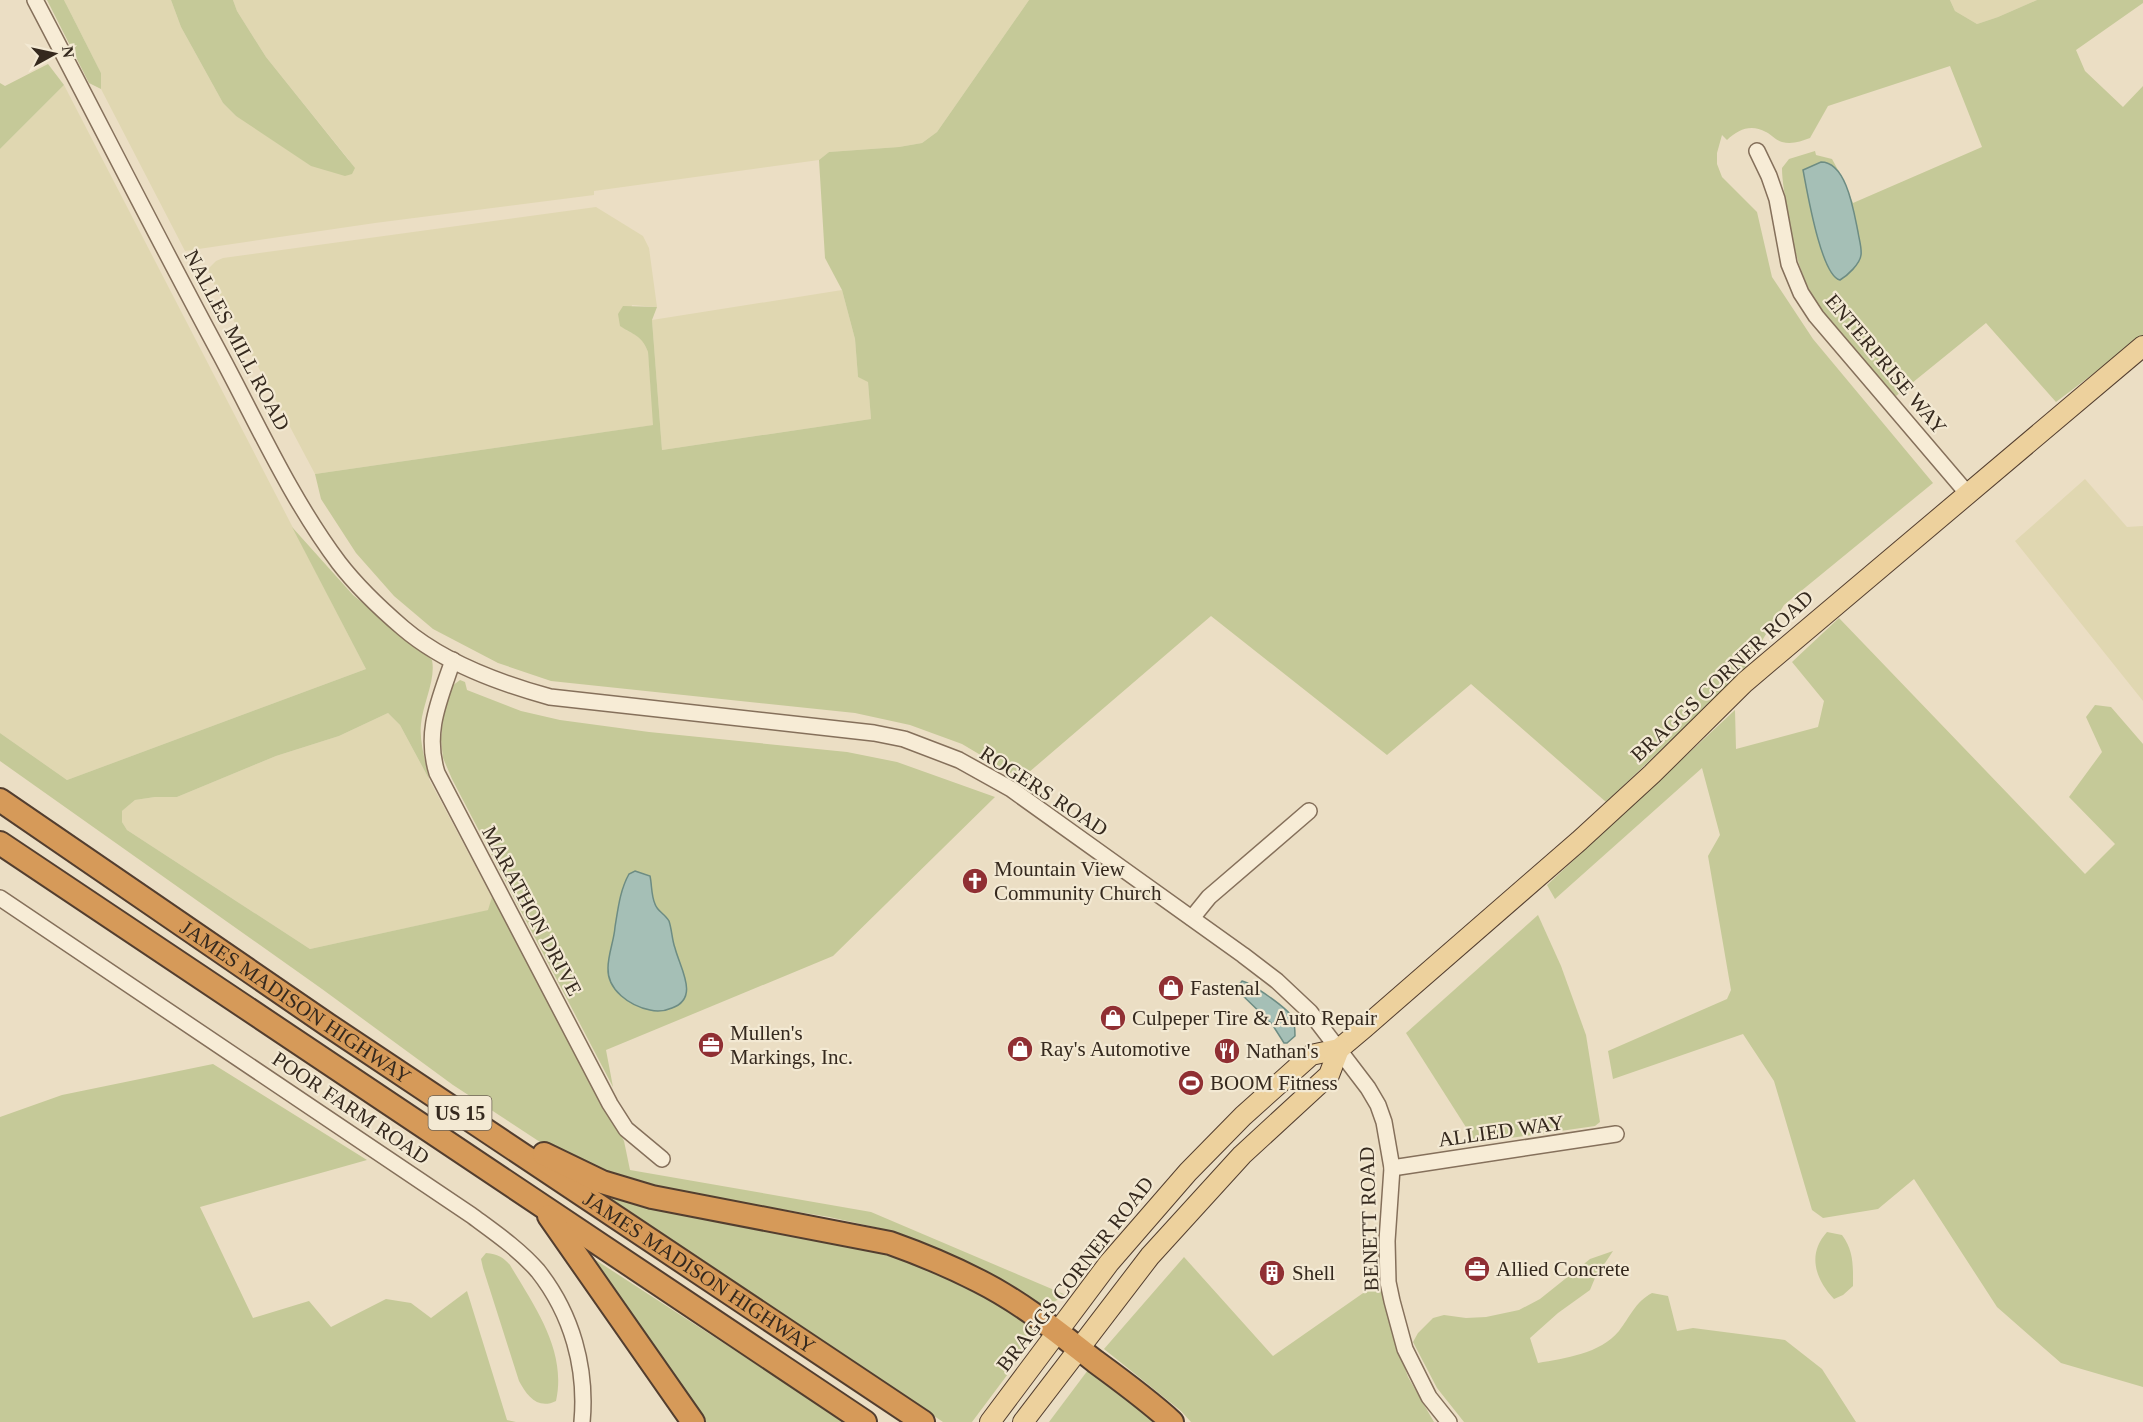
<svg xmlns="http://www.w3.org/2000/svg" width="2143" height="1422" font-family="Georgia,serif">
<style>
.farmland{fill:#e0d7b1}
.green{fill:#c5c998}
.water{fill:#a5bfb6;stroke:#6d8c83;stroke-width:1.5}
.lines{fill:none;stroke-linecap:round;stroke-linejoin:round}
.minor-casing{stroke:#85705b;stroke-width:18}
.major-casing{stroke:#533e2f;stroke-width:22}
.highway-casing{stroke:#533e2f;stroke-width:26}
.minor{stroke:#f7ecd6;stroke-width:15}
.major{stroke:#edd19d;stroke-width:20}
.highway{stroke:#d69a59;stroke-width:22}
.labels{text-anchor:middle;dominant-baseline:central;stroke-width:4.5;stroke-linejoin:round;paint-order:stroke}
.shield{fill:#f3e9d3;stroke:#6e6354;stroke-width:1.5}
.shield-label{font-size:20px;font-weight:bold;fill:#35291e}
.street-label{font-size:21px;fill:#35291e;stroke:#f3e9d3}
.poi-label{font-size:21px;fill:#35291e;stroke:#f3e9d3;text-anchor:start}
</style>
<rect width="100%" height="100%" fill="#ebdec4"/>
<g class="farmland">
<polygon points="64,0 171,0 181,27 223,103 236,116 349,160 266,57 237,11 233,0 1029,0 937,132 922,143 899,147 829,152 819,160 594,191 594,195 375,223 185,251 101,89 101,73"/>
<polygon points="1950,0 2037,0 1998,17 1977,24 1955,11"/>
<polygon points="64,85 366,669 67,780 0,733 0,149"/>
<polygon points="596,207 643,236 649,248 657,307 632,305 626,330 636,335 645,343 648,352 654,425 315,474 210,276 208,269 216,261 223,258"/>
<polygon points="842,290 855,339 858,377 868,381 871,419 662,450 652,320"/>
<polygon points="2085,479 2127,527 2143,526 2143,701 2015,541"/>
<polygon points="388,713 400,725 492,897 489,910 310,949 127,830 122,822 122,811 135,800 155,797 177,797 276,756 339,736"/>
</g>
<g class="green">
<polygon points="47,0 64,0 101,73 101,89 89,83"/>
<polygon points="171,0 233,0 237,11 266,57 355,168 352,174 345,176 311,166 236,116 223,103 181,27"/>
<path d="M1029,0H1950L1955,11L1977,24L1998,17L2037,0H2143V3L2076,50L2085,71L2123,107L2143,86V336L2056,402L1986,323L1896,396C1867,364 1829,328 1809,289C1797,264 1791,237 1787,209C1785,196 1782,181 1782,168L1789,159L1815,151L1816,155L1832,159L1843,179L1853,203L1982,147L1950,66L1828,106L1810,138C1801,141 1792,145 1782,142C1775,140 1772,135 1766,132C1751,124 1739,129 1727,140L1722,135L1717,153V164L1722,177L1757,212L1772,277L1813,339L1933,483L1784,605L1742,673L1606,802L1471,684L1387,755L1211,616L1021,779L962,744L910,725L855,713L551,681L498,663L433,629L394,596L356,553L321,499L315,474L653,425L648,352C642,335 633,335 620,326L618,314L623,306L657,307L652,320L662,450L871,419L868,382L858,377L855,339L842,290L825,258L819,160L829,152L899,147L922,143L937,132Z"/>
<polygon points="48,64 64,85 0,149 0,83 5,86"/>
<path d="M292,527L353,595L432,660C436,680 423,703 421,724C419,742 426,762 429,779L400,725L388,713L339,736L276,756L177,797H155L135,800L122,811V822L127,830L310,949L488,910L492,897L624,1141L630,1170L871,1212L1066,1295L1052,1303L1037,1304L1004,1281L929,1246L879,1228L829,1217L642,1186L611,1176L540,1142L453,1085L322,989L0,761V733L67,780L366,669Z"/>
<polygon points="1839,618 2085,874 2115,844 2069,797 2102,752 2086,717 2095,705 2111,707 2143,744 2143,1387 2061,1363 1997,1307 1914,1179 1878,1209 1823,1218 1812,1210 1774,1081 1743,1034 1613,1079 1608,1051 1727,999 1731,990 1708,856 1720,835 1702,768 1555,899 1547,885 1735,710 1736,749 1818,727 1824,701 1792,662"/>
<polygon points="460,680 465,682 467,690 521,711 560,720 649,732 847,752 897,762 995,797 833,956 606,1050 613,1087 452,779 443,758 441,740 443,718 452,686"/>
<polygon points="1538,915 1561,966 1586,1035 1600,1122 1595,1126 1476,1143 1406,1033"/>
<polygon points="213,1064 367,1160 200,1207 253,1318 309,1301 331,1327 386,1299 411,1303 431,1318 467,1291 507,1420 516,1422 0,1422 0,1117 62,1095"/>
<polygon points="589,1185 898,1254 972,1286 1034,1326 1029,1332 1028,1347 972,1422 943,1422"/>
<path d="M1827,1232L1842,1235C1854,1251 1853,1266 1853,1286L1843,1295L1834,1299C1815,1279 1807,1254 1827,1232Z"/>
<path d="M1613,1251L1595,1278L1590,1290L1558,1313L1530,1338L1538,1363C1565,1358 1600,1354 1619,1331C1630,1317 1635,1302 1652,1293L1668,1296L1677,1331L1693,1328L1785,1340L1822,1369L1856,1422H1464L1437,1388L1413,1342L1418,1333L1433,1318L1444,1315L1466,1318L1486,1317L1519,1310L1540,1299L1590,1259Z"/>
<path d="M486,1253C498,1254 503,1257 510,1265C535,1307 567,1351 556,1401C538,1410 527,1396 519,1381L483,1268L481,1259Z"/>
<polygon points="588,1255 845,1422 706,1422"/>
<polygon points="1184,1257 1273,1356 1379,1282 1391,1329 1408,1377 1434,1422 1191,1422 1181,1411 1104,1349"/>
<polygon points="1091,1366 1162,1422 1049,1422"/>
</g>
<g class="water">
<path d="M1821,162C1847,162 1854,213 1858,232C1859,239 1862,248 1861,255C1860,264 1847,276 1840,280C1821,276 1807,190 1803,170Z"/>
<path d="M635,871L650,876C652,885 651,895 655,904C657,911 665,914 669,921C672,930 672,940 675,948C680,968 700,998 672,1008C665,1011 657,1012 650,1010C630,1006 607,990 608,968C608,954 614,941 615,927C618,909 620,890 629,874Z"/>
<path d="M1242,981C1253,984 1287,1008 1292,1017C1295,1023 1295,1030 1295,1036L1287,1043H1284L1272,1024L1237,990V987Z"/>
</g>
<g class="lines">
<g class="minor-casing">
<g id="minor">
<path d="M35,0C97,118 157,237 220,354C258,425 291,499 339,563C356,585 382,610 403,628C444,663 499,683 550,697L874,733L904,739L959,760L1011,789L1243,955L1277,981L1310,1012L1368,1088L1378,1105L1384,1122L1392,1168L1387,1241L1388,1282L1392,1301L1405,1349L1429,1397L1449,1422"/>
<polyline points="1757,151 1769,176 1777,199 1789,264 1801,293 1816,316 1967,493"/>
<path d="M453,660C440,699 424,731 437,773L610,1104L626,1129L662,1159"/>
<path d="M0,898L471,1215C494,1232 519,1249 538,1271C572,1314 587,1368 582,1422"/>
<polyline points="1192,918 1209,897 1309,811"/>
<polyline points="1392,1168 1616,1134"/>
</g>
</g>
<g class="major-casing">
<g id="major">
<polyline points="990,1422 1109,1263 1188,1172 1243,1116 1311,1055 1339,1049 1364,1028 1579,841 1652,774 1745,682 2143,346"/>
<polyline points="1023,1422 1150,1256 1242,1155 1329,1075 1339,1049"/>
</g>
</g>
<g class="highway-casing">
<g id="highway">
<path id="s1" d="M0,800L328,1025L923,1422"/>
<polyline points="0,843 865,1422"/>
<path d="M544,1154L602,1182L652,1197L890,1243C921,1254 950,1266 979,1281C1021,1302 1059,1333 1096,1362C1122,1381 1148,1400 1172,1422"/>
<polyline points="549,1216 693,1422"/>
</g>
</g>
<use href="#minor" class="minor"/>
<use href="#major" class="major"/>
<use href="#highway" class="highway"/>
</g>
<defs>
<g id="church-disc" transform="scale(1.35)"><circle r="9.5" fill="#902f33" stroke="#f3e9d3"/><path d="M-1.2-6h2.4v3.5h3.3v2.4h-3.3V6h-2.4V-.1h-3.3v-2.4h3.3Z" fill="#fff"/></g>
<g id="shop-disc" transform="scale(1.35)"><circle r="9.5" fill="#902f33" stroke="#f3e9d3"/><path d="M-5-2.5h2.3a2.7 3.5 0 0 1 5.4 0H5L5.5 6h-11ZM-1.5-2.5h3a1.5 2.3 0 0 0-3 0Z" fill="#fff"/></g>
<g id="office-disc" transform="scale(1.35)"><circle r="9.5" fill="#902f33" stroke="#f3e9d3"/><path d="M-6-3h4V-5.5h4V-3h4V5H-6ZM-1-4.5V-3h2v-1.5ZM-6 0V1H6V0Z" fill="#fff"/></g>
<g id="restaurant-disc" transform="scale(1.35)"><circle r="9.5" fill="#902f33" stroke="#f3e9d3"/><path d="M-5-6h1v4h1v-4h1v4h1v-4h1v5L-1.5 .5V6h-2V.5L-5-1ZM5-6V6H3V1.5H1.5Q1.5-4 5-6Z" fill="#fff"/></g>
<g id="stadium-disc" transform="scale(1.35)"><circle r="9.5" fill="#902f33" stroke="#f3e9d3"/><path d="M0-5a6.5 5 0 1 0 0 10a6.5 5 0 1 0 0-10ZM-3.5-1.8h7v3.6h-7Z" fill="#fff"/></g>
<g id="building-disc" transform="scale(1.35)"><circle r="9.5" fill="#902f33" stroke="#f3e9d3"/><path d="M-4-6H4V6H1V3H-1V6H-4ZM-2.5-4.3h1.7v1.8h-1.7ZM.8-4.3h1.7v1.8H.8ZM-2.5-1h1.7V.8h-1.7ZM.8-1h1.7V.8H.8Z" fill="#fff"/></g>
</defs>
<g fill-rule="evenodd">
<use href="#church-disc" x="975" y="881"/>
<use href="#shop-disc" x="1171" y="988"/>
<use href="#shop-disc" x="1113" y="1018"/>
<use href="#office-disc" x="711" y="1045"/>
<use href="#shop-disc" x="1020" y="1049"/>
<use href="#restaurant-disc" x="1227" y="1051"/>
<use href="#stadium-disc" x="1191" y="1083"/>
<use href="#office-disc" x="1477" y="1269"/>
<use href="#building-disc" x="1272" y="1273"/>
</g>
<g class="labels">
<rect class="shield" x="428.5" y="1096" width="63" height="34" rx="4.5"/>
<g class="shield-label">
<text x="460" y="1113">US 15</text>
</g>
<g class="street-label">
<text transform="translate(237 340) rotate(62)">NALLES MILL ROAD</text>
<text transform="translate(1886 364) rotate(50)">ENTERPRISE WAY</text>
<text transform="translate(1722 676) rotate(-43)">BRAGGS CORNER ROAD</text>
<text transform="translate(1044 791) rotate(33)">ROGERS ROAD</text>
<text transform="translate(532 911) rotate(62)">MARATHON DRIVE</text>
<text stroke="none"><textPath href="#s1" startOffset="358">JAMES MADISON HIGHWAY</textPath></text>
<text transform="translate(351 1108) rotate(34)">POOR FARM ROAD</text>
<text transform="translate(1501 1131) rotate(-8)">ALLIED WAY</text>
<text transform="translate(1369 1219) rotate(-92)">BENETT ROAD</text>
<text stroke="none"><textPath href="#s1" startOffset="844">JAMES MADISON HIGHWAY</textPath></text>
<text transform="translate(1075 1274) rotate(-52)">BRAGGS CORNER ROAD</text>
</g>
<g class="poi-label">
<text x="994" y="869">Mountain View<tspan x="994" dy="24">Community Church</tspan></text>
<text x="1190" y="988">Fastenal</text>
<text x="1132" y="1018">Culpeper Tire &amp; Auto Repair</text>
<text x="730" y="1033">Mullen's<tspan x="730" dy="24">Markings, Inc.</tspan></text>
<text x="1040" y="1049">Ray's Automotive</text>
<text x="1246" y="1051">Nathan's</text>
<text x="1210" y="1083">BOOM Fitness</text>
<text x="1496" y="1269">Allied Concrete</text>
<text x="1292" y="1273">Shell</text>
</g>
</g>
<g transform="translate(54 54) rotate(82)" stroke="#f3e9d3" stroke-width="4.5" paint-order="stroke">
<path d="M0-4.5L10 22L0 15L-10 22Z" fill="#35291e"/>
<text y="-9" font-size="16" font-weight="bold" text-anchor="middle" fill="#35291e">N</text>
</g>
</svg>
